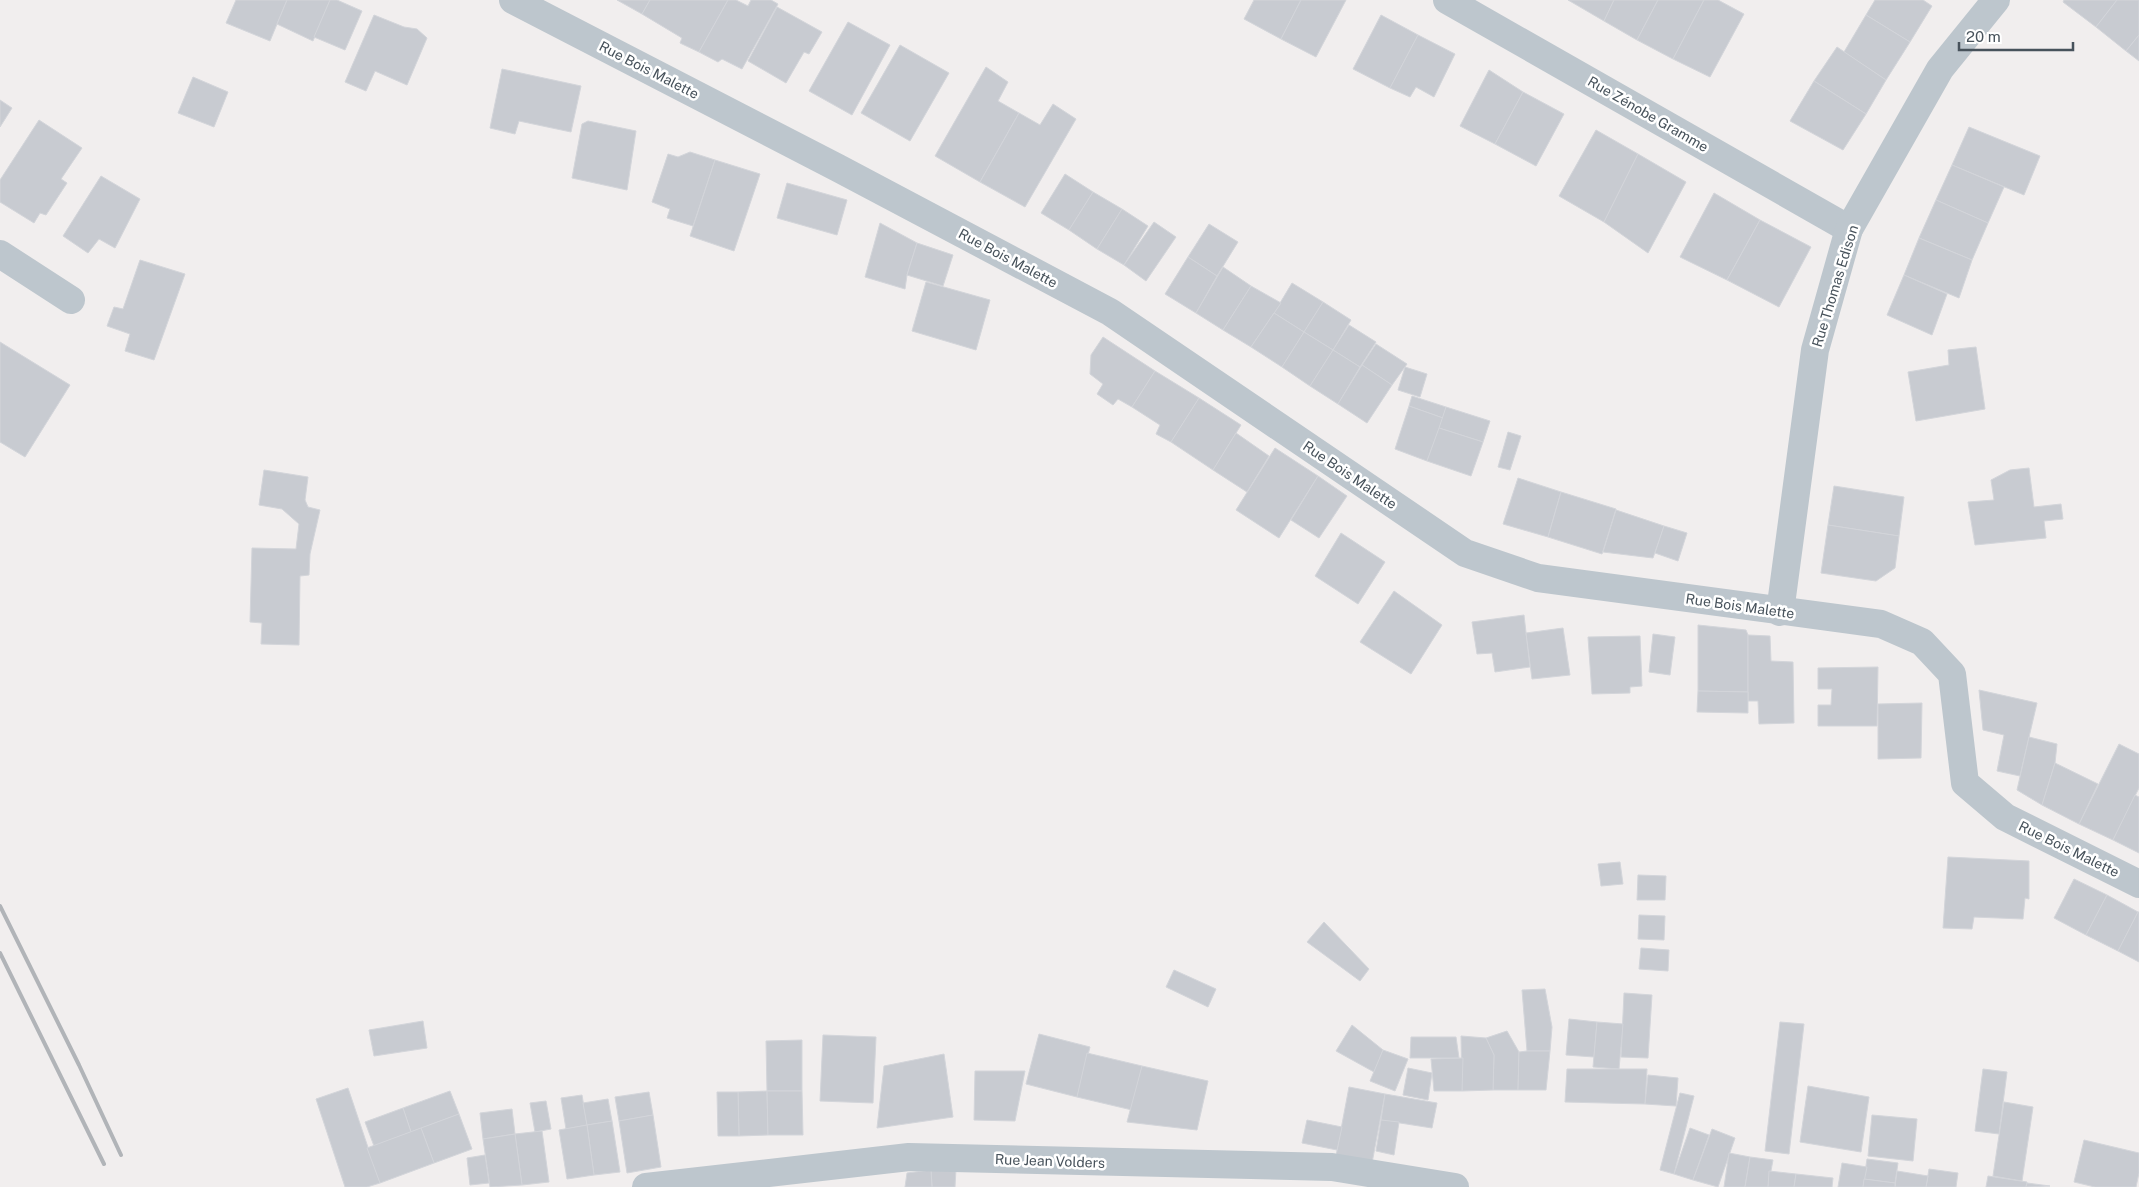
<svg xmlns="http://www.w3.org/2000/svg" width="2139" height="1187" font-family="'Public Sans',sans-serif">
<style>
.building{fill:#c8cbd1;stroke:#d3d5da}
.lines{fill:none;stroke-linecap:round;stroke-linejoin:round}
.minor{stroke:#bdc6cd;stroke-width:28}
.rail{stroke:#b1b4b8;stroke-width:4}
.labels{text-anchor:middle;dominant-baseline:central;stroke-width:5;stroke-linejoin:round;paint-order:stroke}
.street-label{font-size:14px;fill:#47525b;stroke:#fff}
</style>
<rect width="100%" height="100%" fill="#f1eeee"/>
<g class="building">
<polygon points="236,0 287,0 270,41 226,23"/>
<polygon points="287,0 330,0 313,41 277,24"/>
<polygon points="330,0 337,0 362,11 345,50 314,37"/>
<polygon points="617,0 650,0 642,14"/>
<polygon points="650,0 728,0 699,52 680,43 682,38 642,14"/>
<polygon points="728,0 736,0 748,6 751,0 771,0 778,4 742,69 722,59 718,62 699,52"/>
<polygon points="1254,0 1301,0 1281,39 1244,19"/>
<polygon points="1301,0 1346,0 1316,57 1281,39"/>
<polygon points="1568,0 1614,0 1604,21"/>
<polygon points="1614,0 1658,0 1637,40 1604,21"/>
<polygon points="1658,0 1704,0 1673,59 1637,40"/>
<polygon points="1704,0 1718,0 1744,14 1710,77 1673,59"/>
<polygon points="1875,0 1923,0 1932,6 1910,42 1866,15"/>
<polygon points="2064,0 2117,0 2096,27 2063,2"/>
<polygon points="2117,0 2139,0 2139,35 2126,51 2096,27"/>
<polygon points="777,7 822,32 809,54 804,52 786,83 748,61"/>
<polygon points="374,15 404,27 417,29 427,38 407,85 375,71 366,91 345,82"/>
<polygon points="1381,15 1418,35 1390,88 1353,69"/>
<polygon points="1866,15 1910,42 1886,80 1844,52"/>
<polygon points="848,22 890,45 852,115 809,91"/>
<polygon points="1418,35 1455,54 1434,97 1416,87 1410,97 1390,88"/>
<polygon points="2139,35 2139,61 2126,51"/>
<polygon points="900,45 949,73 910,141 861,113"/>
<polygon points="1837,47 1886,80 1866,114 1814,81"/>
<polygon points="986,67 1008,82 998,101 1019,113 980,182 935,156"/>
<polygon points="502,69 581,86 571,132 519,121 515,134 490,128"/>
<polygon points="1489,70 1523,92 1495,144 1460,126"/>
<polygon points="193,77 228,92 214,127 178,113"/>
<polygon points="1814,81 1866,114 1843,150 1790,121"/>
<polygon points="1523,92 1564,114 1536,166 1495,144"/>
<polygon points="0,100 12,108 0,127"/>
<polygon points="1053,104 1076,119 1025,207 980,182 1019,113 1040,125"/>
<polygon points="39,120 82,148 61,179 67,183 46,215 40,213 34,223 0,202 0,180"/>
<polygon points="588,121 636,131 627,190 572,178 582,124"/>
<polygon points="1969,127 2040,156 2024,195 1952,165"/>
<polygon points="1596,130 1638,154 1604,222 1559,196"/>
<polygon points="690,152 715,160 693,226 667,218 670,209 652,202 668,154 678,157"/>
<polygon points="1638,154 1686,182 1648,253 1604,222"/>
<polygon points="715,160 760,174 734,251 690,236"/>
<polygon points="1952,165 2004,187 1988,223 1936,200"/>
<polygon points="1065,174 1093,192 1069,230 1041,213"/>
<polygon points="101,176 140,199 115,248 99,239 88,253 63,236"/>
<polygon points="787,183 847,200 837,235 777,218"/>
<polygon points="1093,192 1122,209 1097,249 1069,230"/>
<polygon points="1714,193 1760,220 1727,280 1680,257"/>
<polygon points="1936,200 1988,223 1972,260 1919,238"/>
<polygon points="1122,209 1148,226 1124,265 1097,249"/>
<polygon points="1760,220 1811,247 1779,307 1727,280"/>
<polygon points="1154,222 1176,237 1146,281 1124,265"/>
<polygon points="880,223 917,243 907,275 905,289 865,277"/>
<polygon points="1209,224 1238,242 1217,276 1188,257"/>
<polygon points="1919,238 1972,260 1959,298 1904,275"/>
<polygon points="917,243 953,255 943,286 907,275"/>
<polygon points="1188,257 1217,276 1196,313 1165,294"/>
<polygon points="140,260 185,274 154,360 125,351 130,334 107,326 114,307 123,309"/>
<polygon points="1223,267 1251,286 1223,330 1196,313"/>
<polygon points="1904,275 1947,294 1932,335 1887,315"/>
<polygon points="926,282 990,300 976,350 912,331"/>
<polygon points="1292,283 1323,302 1304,332 1274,313"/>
<polygon points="1251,286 1281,303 1251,347 1223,330"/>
<polygon points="1323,302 1351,320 1333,350 1304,332"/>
<polygon points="1274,313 1304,332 1282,367 1251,347"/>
<polygon points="1349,325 1376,342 1360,367 1333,350"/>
<polygon points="1304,332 1333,350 1310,386 1282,367"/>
<polygon points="1103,337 1155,371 1132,407 1118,399 1113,405 1097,394 1103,384 1090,374 1091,355"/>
<polygon points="0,342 70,385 25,457 0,442"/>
<polygon points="1376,344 1407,364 1392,385 1362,365"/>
<polygon points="1976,347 1985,409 1916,421 1908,372 1949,365 1948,350"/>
<polygon points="1333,350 1360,367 1338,404 1310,386"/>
<polygon points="1362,365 1392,385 1367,423 1338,404"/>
<polygon points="1405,367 1427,374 1420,397 1398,390"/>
<polygon points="1155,371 1199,398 1171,442 1156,434 1160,425 1132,407"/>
<polygon points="1412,396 1446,407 1443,418 1409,406"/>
<polygon points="1199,398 1241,425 1213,470 1171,442"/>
<polygon points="1409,406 1443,418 1427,461 1395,449"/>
<polygon points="1446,407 1490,421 1483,442 1439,428"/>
<polygon points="1439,428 1483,442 1471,476 1427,461"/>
<polygon points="1508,432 1521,436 1510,470 1498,467"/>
<polygon points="1236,433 1269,456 1247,492 1213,470"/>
<polygon points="1275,448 1318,476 1279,538 1236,510"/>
<polygon points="2029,468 2034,507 2061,504 2063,519 2044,521 2046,538 1975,545 1968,502 1994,500 1991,480 2010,470"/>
<polygon points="264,470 308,477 305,500 308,507 320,510 310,554 309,575 300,576 299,645 261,644 262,623 250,622 252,548 296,549 299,524 282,509 259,505"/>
<polygon points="1318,476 1347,496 1319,538 1291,520"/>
<polygon points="1518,478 1561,492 1548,537 1503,524"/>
<polygon points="1834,486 1904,497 1899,536 1828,525"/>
<polygon points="1561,492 1616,509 1602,554 1548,537"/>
<polygon points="1616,510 1664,526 1653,558 1603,552"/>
<polygon points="1828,525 1899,536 1895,568 1876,581 1821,573"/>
<polygon points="1664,526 1687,533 1678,561 1655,553"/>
<polygon points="1341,533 1385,562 1358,604 1315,576"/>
<polygon points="1394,591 1442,625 1411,674 1360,642"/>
<polygon points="1524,615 1530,667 1495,672 1492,653 1477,654 1472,622"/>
<polygon points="1698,625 1746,630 1748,635 1748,692 1698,691"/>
<polygon points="1563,628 1570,675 1532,679 1526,633"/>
<polygon points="1653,634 1675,637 1670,675 1649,672"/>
<polygon points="1748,635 1770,636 1771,661 1793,662 1794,723 1759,724 1758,701 1748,701"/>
<polygon points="1640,636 1642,686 1630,687 1630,693 1592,694 1588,637"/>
<polygon points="1878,667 1877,726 1818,726 1818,705 1831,705 1832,689 1818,689 1818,668"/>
<polygon points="1979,690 2037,703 2020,776 1997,771 2004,735 1983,730"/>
<polygon points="1698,691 1748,692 1748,713 1697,712"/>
<polygon points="1922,703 1921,758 1878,759 1878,704"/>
<polygon points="2029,737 2057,744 2055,763 2042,805 2017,790"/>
<polygon points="2119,744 2139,754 2139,788 2113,840 2079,824"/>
<polygon points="2055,763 2098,784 2079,824 2042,805"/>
<polygon points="2135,795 2139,797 2139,853 2113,840"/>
<polygon points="1948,857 2029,861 2029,899 2025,898 2023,919 1974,917 1972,929 1943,928"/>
<polygon points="1620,862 1623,884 1601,886 1598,864"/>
<polygon points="1638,875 1666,876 1665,900 1637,900"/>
<polygon points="2074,879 2107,895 2086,935 2054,918"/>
<polygon points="2107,895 2138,912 2118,951 2086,935"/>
<polygon points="2138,912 2139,912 2139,962 2118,951"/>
<polygon points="1639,915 1665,916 1664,940 1638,939"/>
<polygon points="1324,922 1369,969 1360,981 1307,942"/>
<polygon points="1641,948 1669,950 1668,971 1639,969"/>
<polygon points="1174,970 1216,989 1208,1007 1166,987"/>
<polygon points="1545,989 1552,1027 1550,1051 1527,1051 1522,990"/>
<polygon points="1624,993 1652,995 1648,1058 1621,1057"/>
<polygon points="1569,1019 1597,1022 1594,1057 1566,1055"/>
<polygon points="423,1021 427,1048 374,1056 369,1030"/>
<polygon points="1597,1022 1623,1024 1619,1069 1593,1067"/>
<polygon points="1780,1022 1804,1024 1789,1154 1765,1151"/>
<polygon points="1352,1025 1383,1050 1374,1072 1336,1051"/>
<polygon points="1507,1031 1519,1052 1518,1090 1493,1090 1494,1055 1486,1038"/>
<polygon points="1039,1034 1090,1047 1077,1097 1026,1084"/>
<polygon points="823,1035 876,1037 873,1103 820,1101"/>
<polygon points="1461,1036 1486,1038 1494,1055 1493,1090 1462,1091"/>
<polygon points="1411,1037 1456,1037 1459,1058 1410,1058"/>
<polygon points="802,1040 802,1091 767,1091 766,1041"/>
<polygon points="1383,1050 1408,1059 1395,1091 1370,1081"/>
<polygon points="1527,1051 1550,1051 1546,1090 1518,1090 1519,1052"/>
<polygon points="1087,1053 1142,1066 1132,1110 1077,1097"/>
<polygon points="944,1054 953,1117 877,1128 884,1066"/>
<polygon points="1463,1058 1462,1091 1434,1091 1431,1059"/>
<polygon points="1142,1066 1208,1081 1197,1130 1127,1122"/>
<polygon points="1408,1068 1432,1073 1428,1100 1403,1095"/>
<polygon points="1567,1069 1647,1069 1645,1104 1565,1102"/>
<polygon points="1983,1069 2007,1072 1999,1134 1975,1131"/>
<polygon points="975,1071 1025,1071 1015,1121 974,1120"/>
<polygon points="1648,1075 1678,1078 1676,1106 1645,1104"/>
<polygon points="1808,1086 1869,1097 1861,1152 1800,1142"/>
<polygon points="1349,1087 1385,1094 1372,1163 1336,1156"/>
<polygon points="348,1088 380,1183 367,1187 345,1187 316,1099"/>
<polygon points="450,1091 459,1114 411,1132 403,1108"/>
<polygon points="767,1091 768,1135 739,1136 738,1092"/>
<polygon points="767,1091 802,1091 803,1135 768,1135"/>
<polygon points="649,1092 653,1115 619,1121 615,1097"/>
<polygon points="717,1092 738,1092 739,1136 718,1136"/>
<polygon points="1680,1093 1694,1096 1674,1174 1660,1170"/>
<polygon points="1385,1094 1437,1103 1432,1128 1381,1120"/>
<polygon points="582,1095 587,1125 566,1129 561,1098"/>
<polygon points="608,1099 612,1121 587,1125 583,1103"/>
<polygon points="546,1101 551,1129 535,1132 530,1103"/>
<polygon points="2004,1102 2033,1107 2022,1181 1993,1176"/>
<polygon points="403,1108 411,1132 374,1146 365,1122"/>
<polygon points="512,1109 515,1134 483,1139 480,1113"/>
<polygon points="459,1114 472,1149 434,1163 421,1128"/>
<polygon points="653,1115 661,1167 627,1173 619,1121"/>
<polygon points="1872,1115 1917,1119 1913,1161 1868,1156"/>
<polygon points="1307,1120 1342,1127 1337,1150 1302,1143"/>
<polygon points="1381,1120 1399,1122 1394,1155 1376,1151"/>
<polygon points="612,1121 620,1172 594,1175 587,1125"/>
<polygon points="587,1125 594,1175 567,1179 559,1130"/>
<polygon points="421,1128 434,1163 380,1183 367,1148"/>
<polygon points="1690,1128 1709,1135 1693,1180 1674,1174"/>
<polygon points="1712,1129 1735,1138 1718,1187 1693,1180"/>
<polygon points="542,1131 549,1182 522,1185 515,1134"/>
<polygon points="515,1134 522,1185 490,1187 483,1139"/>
<polygon points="2084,1140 2139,1153 2139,1173 2136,1187 2095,1187 2074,1182"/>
<polygon points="1729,1153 1750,1157 1745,1187 1724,1187"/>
<polygon points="485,1155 489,1183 470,1185 467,1158"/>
<polygon points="1750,1157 1773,1160 1768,1187 1745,1187"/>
<polygon points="1867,1159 1898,1163 1895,1183 1864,1179"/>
<polygon points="1842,1163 1867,1167 1863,1187 1838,1187"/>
<polygon points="956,1169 955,1187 932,1187 931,1170"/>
<polygon points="1929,1169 1958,1173 1956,1187 1926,1187"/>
<polygon points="931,1170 932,1187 905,1187 907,1173"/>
<polygon points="1769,1171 1796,1174 1794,1187 1768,1187"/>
<polygon points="1897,1171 1928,1176 1926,1187 1895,1187"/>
<polygon points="1796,1174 1833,1178 1832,1187 1794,1187"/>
<polygon points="1988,1176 2027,1182 2026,1187 1986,1187"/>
<polygon points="1864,1179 1895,1183 1895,1187 1863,1187"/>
<polygon points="2027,1183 2050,1186 2026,1187"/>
</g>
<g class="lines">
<g class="minor">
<polyline points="513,0 838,168 1110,312 1465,553 1538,578 1881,624 1922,642 1952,674 1965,783 2005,817 2139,884"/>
<polyline points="1447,0 1849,229"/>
<polyline points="0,254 71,300"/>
<polyline points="1780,612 1815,350 1849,229 1940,69 1996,0"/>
<polyline points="646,1187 909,1157 1332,1167 1455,1187"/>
</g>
<g class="rail">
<polyline points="0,906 79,1065 121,1155"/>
<polyline points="0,953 104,1164"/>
</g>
</g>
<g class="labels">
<g class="street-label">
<text transform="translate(649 70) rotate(27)">Rue Bois Malette</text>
<text transform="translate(1648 114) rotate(30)">Rue Zénobe Gramme</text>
<text transform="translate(1008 258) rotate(28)">Rue Bois Malette</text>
<text transform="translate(1835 286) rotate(-73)">Rue Thomas Edison</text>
<text transform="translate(1350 475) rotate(34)">Rue Bois Malette</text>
<text transform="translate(1740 606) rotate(8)">Rue Bois Malette</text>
<text transform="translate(2069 849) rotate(26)">Rue Bois Malette</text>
<text transform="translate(1050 1161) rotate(2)">Rue Jean Volders</text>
</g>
</g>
<path d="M1959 42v8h114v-8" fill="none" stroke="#47525b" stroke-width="2.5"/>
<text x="1966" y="42" font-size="15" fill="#47525b" stroke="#ffffff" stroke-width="4" paint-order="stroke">20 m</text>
</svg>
